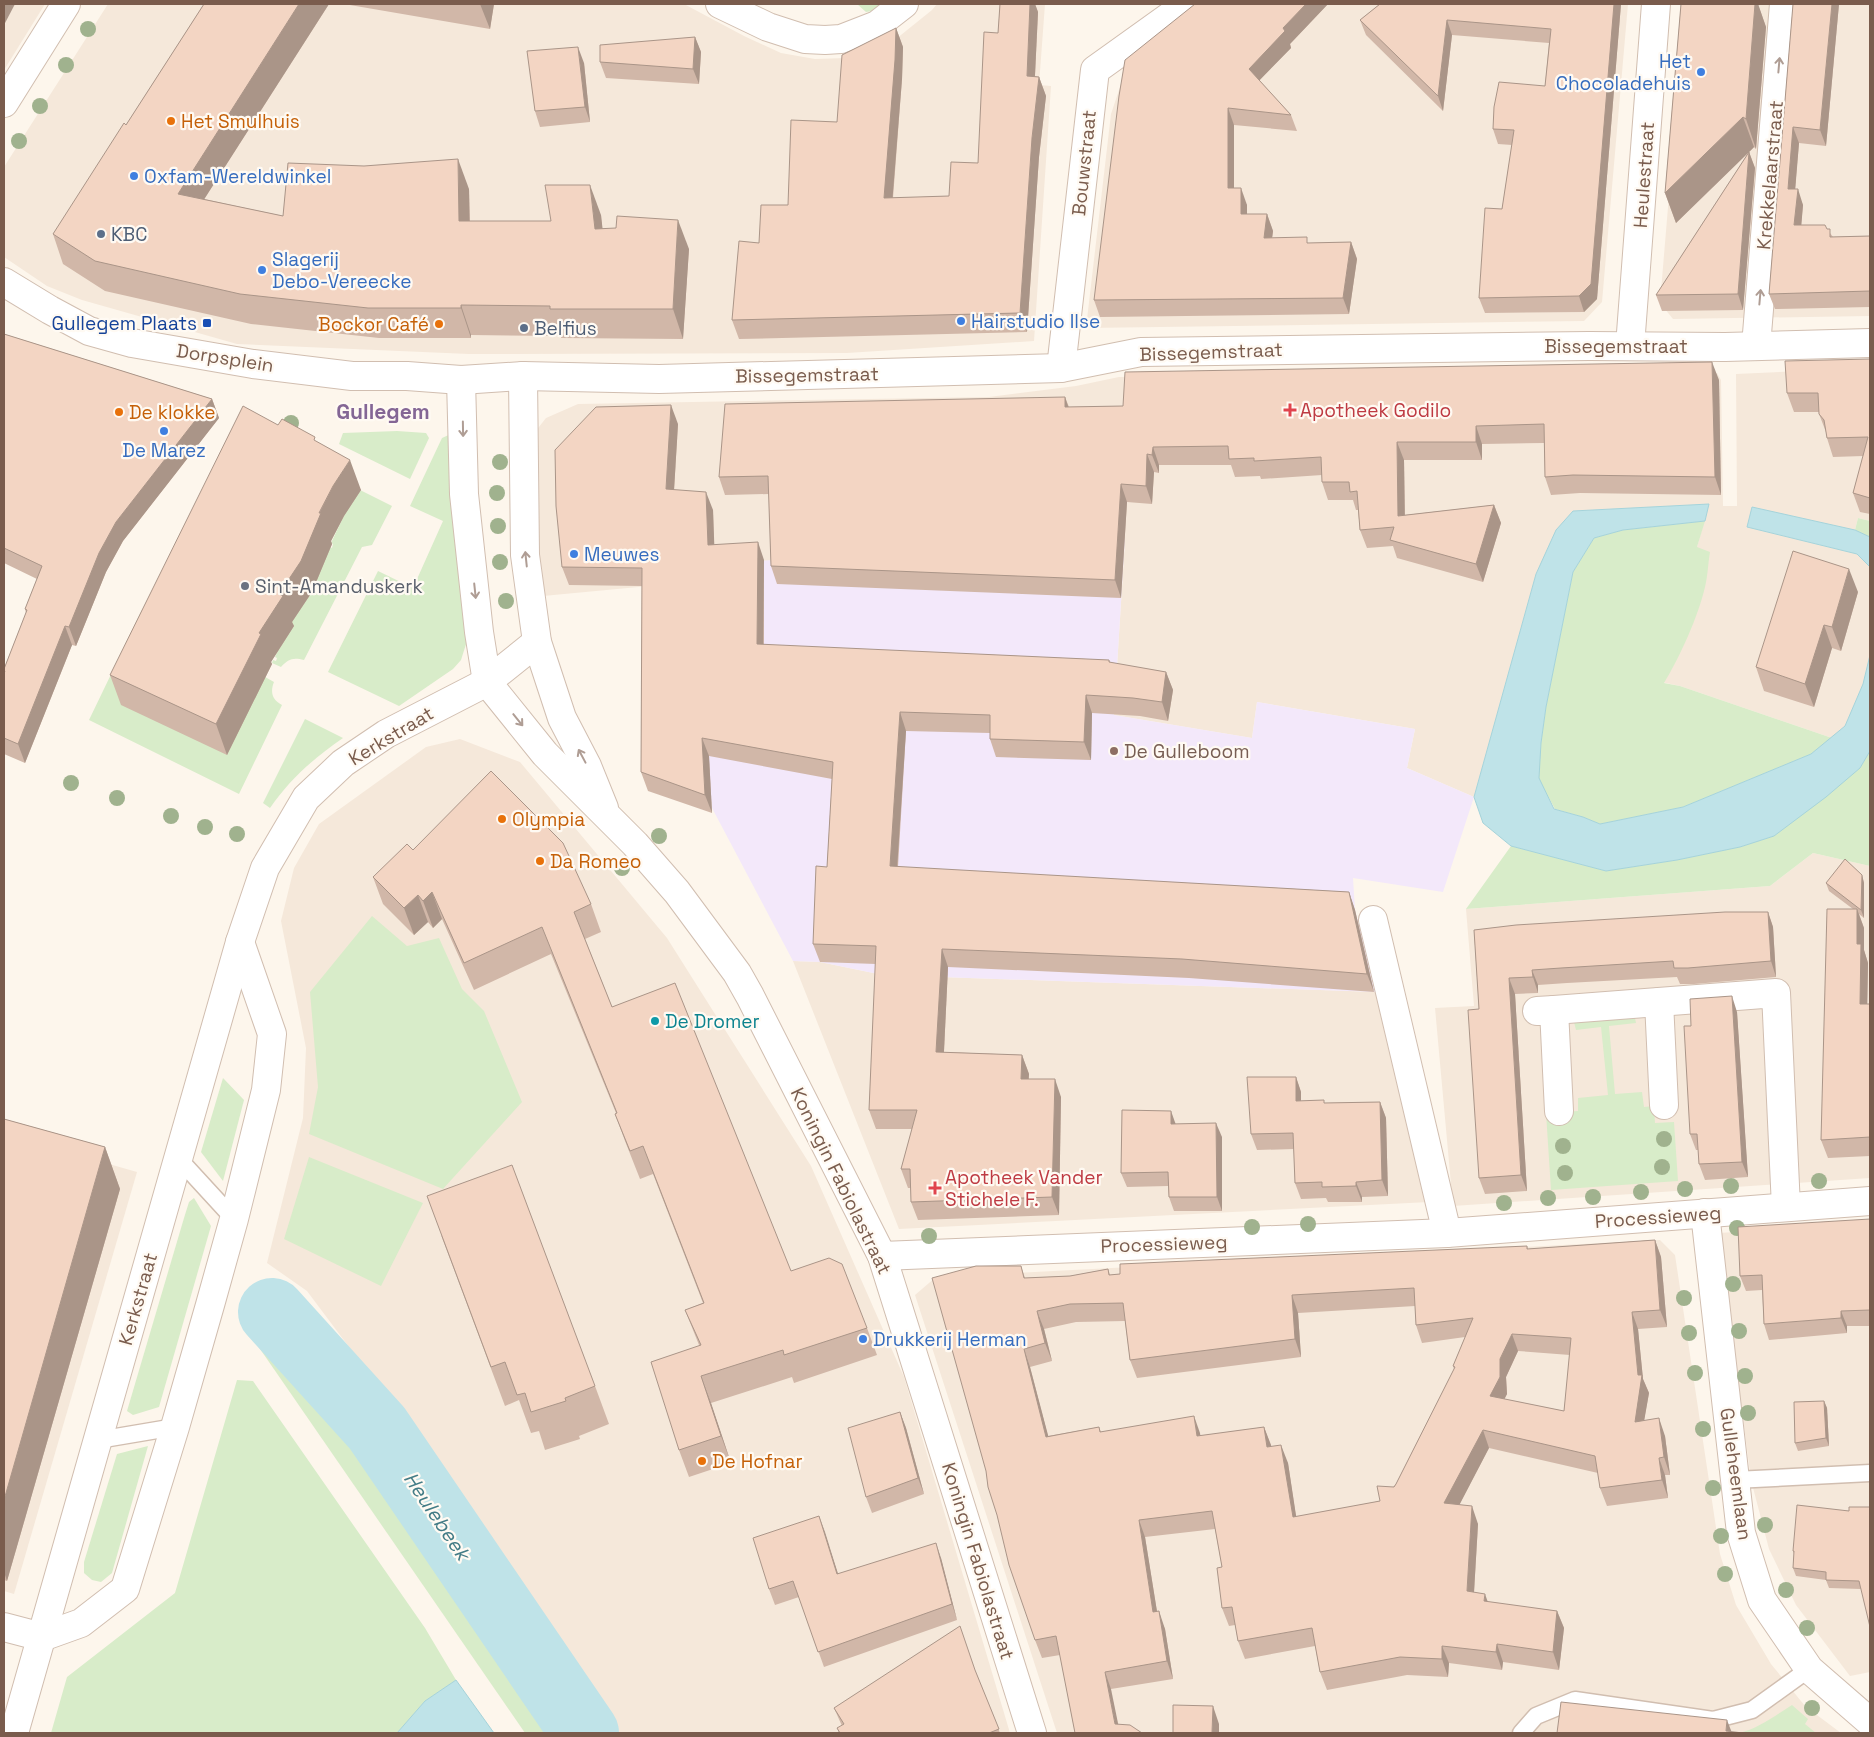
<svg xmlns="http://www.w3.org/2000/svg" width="1874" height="1737" font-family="'Space Grotesk',sans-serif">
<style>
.residential{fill:#f5e8da}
.education{fill:#f3e8fa}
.green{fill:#d8ecc9}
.water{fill:#bfe3e8;stroke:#a5d3da}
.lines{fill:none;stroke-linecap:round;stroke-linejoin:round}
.river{stroke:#bfe3e8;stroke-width:68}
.service-casing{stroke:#d1beb0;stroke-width:19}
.minor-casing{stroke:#d1beb0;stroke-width:30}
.tertiary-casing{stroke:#d1beb0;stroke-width:30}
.service{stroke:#fff;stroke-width:16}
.minor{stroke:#fff;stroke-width:28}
.tertiary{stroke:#fff;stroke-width:28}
.tree{fill:#a0b28e}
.wall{fill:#d1b7a8;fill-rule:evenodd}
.shaded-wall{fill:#aa9588}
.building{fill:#f3d5c3;stroke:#aa9588;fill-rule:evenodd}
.oneway{stroke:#af9d94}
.shop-dot{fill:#3f7fe0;stroke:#fffaf3;stroke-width:2}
.food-dot{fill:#e8710a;stroke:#fffaf3;stroke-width:2}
.service-dot{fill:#5c6f8a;stroke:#fffaf3;stroke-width:2}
.transit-dot{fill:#1a4fb4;stroke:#fffaf3;stroke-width:2}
.health-dot{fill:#e0444e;stroke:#fffaf3;stroke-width:2}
.worship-dot{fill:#6b7280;stroke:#fffaf3;stroke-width:2}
.education-dot{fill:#8d6e63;stroke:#fffaf3;stroke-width:2}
.culture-dot{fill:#0f9aa8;stroke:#fffaf3;stroke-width:2}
.labels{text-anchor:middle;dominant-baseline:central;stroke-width:4.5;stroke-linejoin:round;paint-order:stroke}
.shop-label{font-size:19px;fill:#366cbe;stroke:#fffaf3;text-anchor:start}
.food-label{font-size:19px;fill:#c56008;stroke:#fffaf3;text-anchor:start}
.street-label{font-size:19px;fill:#7a5c4d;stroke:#fffaf3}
.service-label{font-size:19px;fill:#4e5e75;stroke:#fffaf3;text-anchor:start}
.transit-label{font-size:19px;fill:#164399;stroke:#fffaf3;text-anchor:end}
.health-label{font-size:19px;fill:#be3a42;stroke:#fffaf3;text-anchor:start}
.worship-label{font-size:19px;fill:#5b616d;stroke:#fffaf3;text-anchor:start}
.education-label{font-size:19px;fill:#785e54;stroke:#fffaf3;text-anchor:start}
.culture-label{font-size:19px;fill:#0d838f;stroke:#fffaf3;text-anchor:start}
.water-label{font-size:20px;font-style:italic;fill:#437c86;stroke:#fffaf3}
.quarter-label{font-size:21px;font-weight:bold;fill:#846695;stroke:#fffaf3}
</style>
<rect width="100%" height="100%" fill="#fdf6ec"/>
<g class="residential">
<polygon points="4,4 45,4 4,70"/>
<polygon points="108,4 684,4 744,36 781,53 815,59 846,58 891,43 932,10 937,4 1045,4 1039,85 1051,86 1034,341 847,353 469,354 237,344 82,300 47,286 4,257 4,167"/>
<polygon points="1213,4 1628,4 1602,302 1584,321 1086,328 1111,114 1124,75"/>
<polygon points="1685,4 1870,4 1870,316 1673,319 1660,303"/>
<polygon points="1870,368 1870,521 1858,518 1855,530 1752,507 1747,527 1857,554 1870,567 1870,655 1863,684 1845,726 1832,738 1680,686 1652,680 1697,547 1709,504 1574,511 1556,531 1536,574 1474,797 1407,768 1415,729 1257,702 1252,738 1114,715 1125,538 715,564 649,586 543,596 530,486 535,432 546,418 578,404 989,397 1076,386 1119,377 1299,374 1717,373 1721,380 1723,506 1737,506 1736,374"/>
<polygon points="460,739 520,762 667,938 811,1166 904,1377 1010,1733 606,1733 391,1403 307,1291 267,1263 303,1118 306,1048 281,921 294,868 319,824 426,747"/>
<polygon points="1813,853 1870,866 1870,1178 1453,1206 1435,1008 1474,1006 1466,909 1770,886"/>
<polygon points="793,961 820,962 883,975 1377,992 1429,1202 899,1229"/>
<polygon points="4,1134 137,1172 14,1594 4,1591"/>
<polygon points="1870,1223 1870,1672 1850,1676 1796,1605 1769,1549 1751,1480 1719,1233"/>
<polygon points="1660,1240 1675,1255 1720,1554 1736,1605 1771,1664 1805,1706 1841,1733 1057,1733 915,1295 936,1277"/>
</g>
<polygon class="education" points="1035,536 1125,538 1114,715 1252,738 1257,702 1415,729 1407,768 1474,797 1443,892 1353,878 1355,910 1377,992 883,975 820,962 793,961 712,808 700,713 735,662 715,564 893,552"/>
<g class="green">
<polygon points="857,4 884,4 872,11 866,12"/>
<polygon points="397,431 426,433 429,438 410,479 339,444 343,433"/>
<polygon points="453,433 467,641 461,660 453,669 399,706 328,672 378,571 413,588 443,521 410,506 442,438"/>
<path d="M360,490L392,506L372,545L362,547L304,660C293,657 288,659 281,667L272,663L273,660L276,661L277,658L275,657L290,624L307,599L329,547L332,548L333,544L331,543L355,492L358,493Z"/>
<polygon points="1858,518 1870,521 1870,537 1855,530"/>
<path d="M1705,521L1697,547L1710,552C1708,563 1708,575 1705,587C1698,617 1680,657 1664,683L1680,686L1832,738L1811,754L1683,807L1600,824L1583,817L1555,809L1538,778L1541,743L1546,707L1573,572L1594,538L1623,530Z"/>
<path d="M142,610L163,620L274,682C270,692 272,700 282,705L239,794L89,720Z"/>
<path d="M305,719L343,738C314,758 290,779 270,808L263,803Z"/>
<polygon points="1870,751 1870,866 1813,853 1770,886 1466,909 1511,846 1606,871 1677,860 1740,847 1774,836 1860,768"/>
<polygon points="372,916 407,946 439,938 462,989 484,1011 522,1102 443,1189 309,1134 318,1087 310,992"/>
<polygon points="1632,1014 1635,1018 1636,1023 1609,1026 1615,1094 1642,1092 1644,1107 1654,1106 1655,1123 1674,1122 1678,1181 1551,1190 1546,1113 1578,1111 1578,1098 1608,1095 1601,1027 1576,1030 1574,1022"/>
<polygon points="223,1078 244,1100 223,1181 201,1152"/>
<polygon points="309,1157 423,1203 381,1286 284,1239"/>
<polygon points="194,1198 211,1226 159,1407 133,1415 127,1411 184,1218 189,1202"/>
<polygon points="257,1320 272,1333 478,1620 547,1733 525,1733 247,1330"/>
<polygon points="237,1380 253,1381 425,1628 456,1680 425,1701 397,1733 51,1733 67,1677 175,1593"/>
<polygon points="148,1446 112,1573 101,1582 92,1580 84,1573 84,1562 117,1454"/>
<path d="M1792,1705L1808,1719L1805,1724L1816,1733H1716C1723,1733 1732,1734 1739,1733C1758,1729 1776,1715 1792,1705Z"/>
</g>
<g class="water">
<polygon points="1709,504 1705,521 1623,530 1594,538 1573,572 1546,707 1541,743 1539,778 1554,809 1583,817 1600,824 1683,807 1811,754 1845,726 1863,684 1870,655 1870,751 1860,768 1826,797 1774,836 1740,847 1677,860 1606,871 1511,846 1483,823 1474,797 1536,574 1556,530 1573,511"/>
<polygon points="1752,507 1855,530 1870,537 1870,567 1857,554 1747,527"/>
<polygon points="456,1680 494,1733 397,1733 425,1701"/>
</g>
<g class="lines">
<polyline class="river" points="272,1312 377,1428 585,1733"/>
<g class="service-casing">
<g id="service">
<polyline points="178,1158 234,1219"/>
<polyline points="98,1440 175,1427"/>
<polyline points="1735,1480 1870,1473"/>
<polyline points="1521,1733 1536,1716 1575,1700 1713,1720 1752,1710 1809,1669"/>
</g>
</g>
<g class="minor-casing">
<g id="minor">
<polyline points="720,4 768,27 805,39 825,40 841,39 877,25 904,4"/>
<polyline points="4,103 66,4"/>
<polyline points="1756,346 1784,4"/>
<polyline points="1061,368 1095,70 1187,4"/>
<polyline points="1373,920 1447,1233"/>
<polyline points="1659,1002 1664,1105"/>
<polyline points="1554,1010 1776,993 1786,1207"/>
<polyline points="1537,1011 1554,1010 1559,1111"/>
<polyline points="1705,1213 1741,1533 1762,1600 1809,1669 1870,1722"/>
<polyline points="882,1256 1447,1233 1870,1201"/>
<polyline points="4,1627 42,1637"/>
<polyline points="42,1637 81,1623 125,1589 175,1427 210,1305 234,1219 266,1090 272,1034 240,942"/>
<polyline points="14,1733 240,942 265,868 306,798 343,763 386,734 487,682 537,642"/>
</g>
</g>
<g class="tertiary-casing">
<g id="tertiary">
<polyline points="4,282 50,310 89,331 132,343 253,364 352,376 407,376 461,380 523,376 659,379 1061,368 1141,352 1589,346 1725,347 1870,343"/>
<polyline points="1630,346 1656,4"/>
<polyline points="523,376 525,555 537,642 562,718 587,766 604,808"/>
<polyline points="461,380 464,494 479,632 487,682 545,754 635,844 677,892 737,973 750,996 882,1256 1032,1733"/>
</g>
</g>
<use href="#service" class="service"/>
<use href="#minor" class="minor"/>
<use href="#tertiary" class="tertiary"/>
</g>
<g class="tree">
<circle cx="88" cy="29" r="8"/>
<circle cx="66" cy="65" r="8"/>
<circle cx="40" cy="106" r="8"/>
<circle cx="19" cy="141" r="8"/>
<circle cx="291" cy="423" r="8"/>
<circle cx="500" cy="462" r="8"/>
<circle cx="497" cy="493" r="8"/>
<circle cx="498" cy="526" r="8"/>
<circle cx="500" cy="562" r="8"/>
<circle cx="506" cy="601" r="8"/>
<circle cx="71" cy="783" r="8"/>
<circle cx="117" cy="798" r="8"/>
<circle cx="171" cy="816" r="8"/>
<circle cx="205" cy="827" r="8"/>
<circle cx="237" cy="834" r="8"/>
<circle cx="659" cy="836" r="8"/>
<circle cx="622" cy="868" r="8"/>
<circle cx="1664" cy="1139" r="8"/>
<circle cx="1563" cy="1146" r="8"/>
<circle cx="1662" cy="1167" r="8"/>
<circle cx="1565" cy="1173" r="8"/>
<circle cx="1819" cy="1181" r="8"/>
<circle cx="1731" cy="1186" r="8"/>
<circle cx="1685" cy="1189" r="8"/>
<circle cx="1641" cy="1192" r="8"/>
<circle cx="1593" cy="1197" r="8"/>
<circle cx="1548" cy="1198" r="8"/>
<circle cx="1504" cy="1203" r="8"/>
<circle cx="1308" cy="1224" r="8"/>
<circle cx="1252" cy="1227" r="8"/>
<circle cx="1737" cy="1228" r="8"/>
<circle cx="929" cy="1236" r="8"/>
<circle cx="1733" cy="1284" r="8"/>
<circle cx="1684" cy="1298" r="8"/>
<circle cx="1739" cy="1331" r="8"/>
<circle cx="1689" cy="1333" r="8"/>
<circle cx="1695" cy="1373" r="8"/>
<circle cx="1745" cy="1376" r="8"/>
<circle cx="1748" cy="1413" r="8"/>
<circle cx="1703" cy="1429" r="8"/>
<circle cx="1713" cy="1488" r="8"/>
<circle cx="1765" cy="1525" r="8"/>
<circle cx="1721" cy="1536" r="8"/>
<circle cx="1725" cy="1574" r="8"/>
<circle cx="1786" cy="1590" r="8"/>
<circle cx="1807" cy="1628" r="8"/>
<circle cx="1812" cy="1708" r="8"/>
</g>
<g class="wall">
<polygon points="204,4 329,4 204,199 283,216 469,189 470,221 551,221 601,215 602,229 689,249 683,339 561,338 561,336 471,335 471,338 379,338 251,324 105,291 63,264 53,234 126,125"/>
<polygon points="344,4 494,4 490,29"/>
<polygon points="1000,4 1035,4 1038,12 1035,76 1039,77 1046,96 1039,157 1027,332 739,339 732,320 759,243 788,205 837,122 896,28 903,47 902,79 893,198 949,196 978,163 998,33"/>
<polygon points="1195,4 1328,4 1290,44 1291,48 1259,80 1291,115 1297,131 1234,125 1234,188 1247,205 1247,214 1267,214 1273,231 1272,238 1309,243 1351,242 1357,259 1349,314 1100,317 1094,300"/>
<polygon points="1380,4 1621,4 1597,299 1584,312 1485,313 1479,298 1502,209 1512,145 1498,144 1493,129 1545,86 1549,43 1452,35 1443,111 1366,35 1360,20"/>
<polygon points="1681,4 1758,4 1766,27 1756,149 1754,147 1749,152 1755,168 1743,310 1662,311 1656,295 1749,152 1676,223 1665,193"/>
<polygon points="1793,4 1839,4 1826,146 1799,143 1795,189 1803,205 1801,225 1827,229 1833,237 1870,236 1870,307 1775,309 1769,294"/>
<polygon points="695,37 701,52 699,84 606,78 600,62"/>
<polygon points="584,63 590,122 540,127 535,111"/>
<polygon points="4,334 212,399 219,418 123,541 106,572 76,646 72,645 25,763 4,754 4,669 26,613 25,609 37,579 4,563"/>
<polygon points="1870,359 1870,514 1860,512 1853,493 1863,456 1833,457 1827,438 1826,432 1819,414 1819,412 1794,412 1787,393"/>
<polygon points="1719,380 1721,495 1580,493 1551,495 1545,477 1544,443 1482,444 1482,460 1404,460 1405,515 1494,505 1501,523 1483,582 1397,558 1393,546 1367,548 1360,530 1358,510 1356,510 1353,500 1328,500 1322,482 1322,475 1261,479 1260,476 1235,477 1231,465 1159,465 1159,473 1154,472 1152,504 1127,502 1121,598 777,584 771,566 769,494 725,495 719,477 1065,397 1069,407 1123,406"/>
<polygon points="678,424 674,490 713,510 714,545 764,560 764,645 1109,660 1111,663 1166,672 1173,690 1168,721 1140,716 1092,713 1091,760 996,757 990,739 990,733 906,731 898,867 1349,892 1355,910 1374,992 1189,978 948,967 944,1052 1022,1055 1029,1074 1029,1079 1061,1097 1059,1215 918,1220 911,1202 911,1188 908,1188 901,1169 912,1129 876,1129 869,1110 876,964 820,962 813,944 827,867 832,779 709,756 712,813 648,791 641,772 642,586 569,585 562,567"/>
<polygon points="278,425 317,442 361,490 344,516 331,541 332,544 312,592 292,622 294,626 271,662 272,664 227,755 121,705 110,675"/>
<polygon points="1858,592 1841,651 1832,648 1814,707 1764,691 1756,667"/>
<polygon points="413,850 591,904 601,932 585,939 612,1007 791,1271 867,1328 877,1355 794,1383 792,1377 711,1403 731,1463 689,1477 679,1450 699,1345 685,1310 703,1303 653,1174 640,1179 625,1141 615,1114 616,1113 551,954 474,990 442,919 433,928 428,922 414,935 383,904 373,877"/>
<polygon points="1862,875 1864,883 1864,918 1859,914 1864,928 1864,950 1868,963 1867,1004 1870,1004 1870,1156 1828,1158 1821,1140 1853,909 1829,891 1826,883"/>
<polygon points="1768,912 1773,927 1776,977 1694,984 1680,984 1677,977 1567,983 1538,985 1538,993 1515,994 1527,1191 1485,1194 1479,1178 1479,1009 1474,930"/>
<polygon points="1737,1012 1748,1177 1705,1180 1699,1164 1698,1150 1696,1150 1690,1134 1691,1026"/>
<polygon points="1296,1077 1301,1092 1301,1101 1325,1103 1380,1102 1386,1118 1388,1196 1362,1197 1362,1202 1328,1202 1326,1198 1301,1199 1295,1183 1294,1149 1257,1150 1251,1134"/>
<polygon points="4,1119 105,1147 120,1189 7,1581 4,1580"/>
<polygon points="1176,1124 1222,1137 1222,1211 1174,1211 1169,1197 1168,1186 1127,1187 1121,1173"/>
<polygon points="1870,1219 1870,1326 1847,1326 1847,1333 1769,1340 1764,1324 1762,1290 1746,1291 1740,1276"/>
<polygon points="441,1235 595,1386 609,1424 579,1436 580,1439 545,1450 539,1431 531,1433 519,1400 505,1406"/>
<path d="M1655,1240L1661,1257L1667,1327L1638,1329L1643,1379L1649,1393L1644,1420L1665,1436L1670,1475H1665L1668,1498L1607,1506L1600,1488L1598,1473L1489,1448L1459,1505L1478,1524L1474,1592L1488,1602L1557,1611L1564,1628L1559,1670L1503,1662L1502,1670L1449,1663L1448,1677L1407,1675L1327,1690L1320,1672L1315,1646L1245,1659L1238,1641L1235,1625L1229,1626L1222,1608V1567L1215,1529L1145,1537L1157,1612L1165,1629L1173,1679L1111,1689L1075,1733L1060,1655L1042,1658L1035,1640L1021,1266L1025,1278L1070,1276L1108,1269L1110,1275L1527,1246L1528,1249ZM1415,1306L1416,1325L1422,1343L1465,1337L1453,1366L1454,1369L1396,1484L1380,1501L1296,1517L1288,1463L1271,1446L1264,1427L1200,1436V1433L1101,1432L1099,1427L1048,1436L1030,1367L1052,1361L1044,1329L1076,1322L1125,1321L1130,1360L1137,1378L1301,1357L1298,1313ZM1518,1351L1570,1355L1564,1411L1504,1399L1507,1394L1506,1377Z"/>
<polygon points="1824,1401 1827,1408 1829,1446 1798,1451 1795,1443"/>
<polygon points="900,1412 906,1428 924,1494 872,1513 866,1497"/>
<polygon points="1849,1511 1861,1589 1829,1588 1826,1580 1796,1576 1793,1568 1794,1554 1793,1551"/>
<polygon points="819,1516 838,1574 941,1558 957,1620 824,1667 799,1597 775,1605 769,1589"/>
<polygon points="977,1675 1000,1733 839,1733 837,1728 842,1726 834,1708"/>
</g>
<g class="shaded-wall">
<polygon points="4,4 15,4 4,25"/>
<polygon points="299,4 329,4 189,223 178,194"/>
<polygon points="480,4 494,4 490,29"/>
<polygon points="1030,4 1035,4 1038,12 1034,95 1027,76"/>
<polygon points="1306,4 1328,4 1290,44 1291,48 1255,85 1249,69 1283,28"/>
<polygon points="1614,4 1621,4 1597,299 1584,312 1579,296"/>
<polygon points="1755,4 1758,4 1766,27 1756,149 1746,119"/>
<polygon points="1832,4 1839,4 1826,146 1820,130"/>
<polygon points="1447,20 1452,35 1443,111 1438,96"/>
<polygon points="896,28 903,47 902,79 891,217 884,198"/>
<polygon points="695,37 701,52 699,84 693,69"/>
<polygon points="578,47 584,63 590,122 585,107"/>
<polygon points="1039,77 1046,96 1039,157 1027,332 1020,313 1032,138"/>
<polygon points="1228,108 1234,125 1234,205 1228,188"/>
<polygon points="1743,117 1754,147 1749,152 1755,168 1743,310 1738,294 1749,152 1676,223 1665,193"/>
<polygon points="1793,127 1799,143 1794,204 1788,189"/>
<polygon points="458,159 469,189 470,250 459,221"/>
<polygon points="590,185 601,215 606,259 595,229"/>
<polygon points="1241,188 1247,205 1247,231 1241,214"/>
<polygon points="1798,189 1803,205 1800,241 1794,225"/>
<polygon points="1267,214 1273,231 1270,254 1264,238"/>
<polygon points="678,220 689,249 683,339 673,309"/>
<polygon points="1351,242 1357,259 1349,314 1343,298"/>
<polygon points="461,305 471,335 471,338 461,308"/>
<polygon points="1712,362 1719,380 1721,495 1715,477"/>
<polygon points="1065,397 1071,415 1065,407"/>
<polygon points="212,399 219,418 123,541 106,572 76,646 69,627 99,553 116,522"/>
<polygon points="671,405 678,424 673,507 666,489"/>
<polygon points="1476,426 1482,444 1482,460 1476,442"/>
<polygon points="1397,442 1404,460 1405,534 1398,516"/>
<polygon points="1153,447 1159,465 1159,473 1152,455"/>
<polygon points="1147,454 1154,472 1152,504 1146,486"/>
<polygon points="350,460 361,490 344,516 331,541 332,544 312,592 292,622 294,626 271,662 272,664 227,755 216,724 259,633 279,594 333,486"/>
<polygon points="1121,484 1127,502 1121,598 1115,580"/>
<polygon points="706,492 713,510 715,564 708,545"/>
<polygon points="1494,505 1501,523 1483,582 1476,564"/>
<polygon points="758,542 764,560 763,663 757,644"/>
<polygon points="1849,569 1858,592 1841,651 1832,627"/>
<polygon points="1824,625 1832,648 1814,707 1805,684"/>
<polygon points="65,626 72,645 25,763 18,744"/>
<polygon points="1166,672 1173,690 1168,721 1162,702"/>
<polygon points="1086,695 1092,713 1091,760 1084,742"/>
<polygon points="900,712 906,731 896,885 890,866"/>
<polygon points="702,738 709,756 712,813 705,795"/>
<polygon points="1862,875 1864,883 1864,918 1861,910"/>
<polygon points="432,892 442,919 433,928 423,901"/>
<polygon points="1349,892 1355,910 1374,992 1367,974"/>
<polygon points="418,895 428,922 414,935 404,908"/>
<polygon points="1857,909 1864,928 1864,950 1868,963 1867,1023 1860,1004 1857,944"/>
<polygon points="1768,912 1773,927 1776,977 1771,961"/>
<polygon points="942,949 948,967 943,1071 936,1052"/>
<polygon points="1532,970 1538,985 1538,993 1533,977"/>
<polygon points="1509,978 1515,994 1527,1191 1521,1175"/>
<polygon points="1732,996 1737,1012 1748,1177 1742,1162"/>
<polygon points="1022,1055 1029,1074 1027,1097 1021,1079"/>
<polygon points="1296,1077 1301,1092 1301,1116 1296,1101"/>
<polygon points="1055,1079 1061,1097 1059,1215 1052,1197"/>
<polygon points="1380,1102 1386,1118 1388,1196 1382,1180"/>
<polygon points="1171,1111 1176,1125 1171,1124"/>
<polygon points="1216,1123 1222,1137 1222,1211 1217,1197"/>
<polygon points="105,1147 120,1189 7,1581 4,1572 4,1500"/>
<polygon points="1356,1182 1362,1197 1362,1202 1356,1186"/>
<polygon points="1655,1240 1661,1257 1667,1327 1660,1310"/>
<polygon points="1292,1295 1298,1313 1301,1357 1295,1339"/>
<polygon points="1037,1311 1044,1329 1052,1361 1045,1343"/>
<polygon points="1841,1311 1847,1326 1847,1333 1841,1318"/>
<polygon points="1632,1312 1638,1329 1643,1379 1649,1393 1641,1439 1635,1422 1638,1375"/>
<polygon points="1512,1334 1518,1351 1506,1377 1507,1394 1497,1414 1490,1396 1500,1359"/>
<polygon points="1024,1349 1030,1367 1053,1454 1046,1437"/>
<polygon points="701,1376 711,1403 731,1463 721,1436"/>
<polygon points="1824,1401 1827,1408 1829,1446 1826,1438"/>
<polygon points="900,1412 906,1428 924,1494 918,1478"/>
<polygon points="1194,1416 1200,1433 1203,1454 1197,1436"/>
<polygon points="1659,1418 1665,1436 1670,1475 1664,1457"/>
<polygon points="1264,1427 1271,1445 1274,1465 1267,1447"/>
<polygon points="1483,1430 1489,1448 1451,1521 1444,1503"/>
<polygon points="1281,1445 1288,1463 1299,1535 1293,1517"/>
<polygon points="1659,1458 1665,1475 1668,1498 1662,1480"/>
<polygon points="1472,1506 1478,1524 1473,1609 1467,1591"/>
<polygon points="819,1516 825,1532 843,1590 837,1574"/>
<polygon points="1139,1520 1145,1537 1160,1630 1153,1612"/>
<polygon points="936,1543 941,1558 957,1620 952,1604"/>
<polygon points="1485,1594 1491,1611 1484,1601"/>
<polygon points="1159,1611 1165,1629 1173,1679 1167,1661"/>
<polygon points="1557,1611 1564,1628 1559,1670 1553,1652"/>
<polygon points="1497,1644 1503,1662 1502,1670 1496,1652"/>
<polygon points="1442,1646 1449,1663 1448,1677 1442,1659"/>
<polygon points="1105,1672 1111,1689 1120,1733 1115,1724"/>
<polygon points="1213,1706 1219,1724 1219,1733 1212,1733"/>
<polygon points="1727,1720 1732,1733 1726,1731"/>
</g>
<g class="building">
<polygon points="204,4 299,4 178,194 283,216 288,163 364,166 458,159 459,221 551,221 545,185 590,185 595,229 616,228 617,216 678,220 673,309 550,309 550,306 461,305 461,308 368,308 240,294 95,261 53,234 124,123 126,125"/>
<polygon points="1000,4 1030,4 1027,76 1039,77 1032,138 1020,313 732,320 739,241 759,243 761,205 788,205 791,120 837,122 842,55 896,28 895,60 884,198 949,196 951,162 978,163 984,32 998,33"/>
<polygon points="1195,4 1306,4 1283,28 1285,31 1249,69 1291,115 1228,108 1228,188 1241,188 1241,214 1267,214 1264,238 1307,237 1307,243 1351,242 1343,298 1094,300 1119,96 1125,60"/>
<polygon points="1380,4 1614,4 1591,284 1579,296 1479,298 1485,208 1502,209 1514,130 1493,129 1494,107 1499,82 1545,86 1551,29 1447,20 1438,96 1360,20"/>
<polygon points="1681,4 1755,4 1746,119 1743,117 1665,193"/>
<polygon points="1793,4 1832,4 1820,130 1793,127 1788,189 1798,189 1794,225 1825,225 1827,229 1830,229 1830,237 1870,236 1870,291 1769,294"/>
<polygon points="695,37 693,69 600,62 600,45"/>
<polygon points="578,47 585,107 535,111 527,51"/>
<polygon points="1749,152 1738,294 1656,295"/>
<polygon points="4,334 212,399 116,522 99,553 69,627 65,626 18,744 4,738 4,673 5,671 4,671 4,669 27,610 25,609 42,566 4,548"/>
<polygon points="1870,359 1870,498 1853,493 1868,437 1827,438 1824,420 1819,414 1818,393 1787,393 1785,361"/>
<polygon points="1712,362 1715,477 1573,475 1545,477 1544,424 1476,426 1476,442 1397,442 1398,516 1494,505 1476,564 1390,540 1394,527 1360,530 1357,491 1350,492 1349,482 1322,482 1321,457 1254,461 1254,458 1229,459 1228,446 1153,447 1152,455 1147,454 1146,486 1121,484 1115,580 771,566 768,476 719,477 725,404 1065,397 1065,407 1123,406 1125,372"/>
<polygon points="671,405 666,489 706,492 708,545 758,542 757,644 1109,660 1109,662 1166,672 1162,702 1133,698 1086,695 1084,742 990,739 990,715 900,712 890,866 1349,892 1367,974 1182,959 942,949 936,1052 1022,1055 1021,1079 1055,1079 1052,1197 911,1202 910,1169 901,1169 917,1110 869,1110 876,946 813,944 816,866 827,867 833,762 702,738 705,795 641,772 642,568 562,567 556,506 555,450 596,407"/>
<polygon points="243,406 278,425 282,419 315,437 314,440 350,460 333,486 319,513 321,513 301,561 279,594 283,596 259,633 261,634 216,724 110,675"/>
<polygon points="1793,551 1849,569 1832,627 1824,625 1805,684 1756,667"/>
<polygon points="491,771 563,843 591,904 574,912 612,1007 675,983 791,1271 829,1258 842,1264 867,1328 784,1355 783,1350 701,1376 721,1436 679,1450 651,1362 701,1345 685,1310 704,1303 643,1146 630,1151 615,1114 617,1113 542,927 464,963 432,892 423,901 418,895 404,908 373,877 407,844 413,850"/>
<polygon points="1845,859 1862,875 1861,910 1826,883"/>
<polygon points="1827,909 1857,909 1857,944 1861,944 1860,1004 1870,1004 1870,1137 1821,1140"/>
<polygon points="1725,912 1768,912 1771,961 1688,968 1674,968 1673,961 1561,968 1532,970 1533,977 1509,978 1521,1175 1479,1178 1468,1010 1479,1009 1474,930 1516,925"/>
<polygon points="1732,996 1742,1162 1699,1164 1697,1134 1690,1134 1684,1026 1691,1026 1690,999"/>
<polygon points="1247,1077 1296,1077 1296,1101 1324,1100 1324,1103 1380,1102 1382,1180 1356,1182 1356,1186 1322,1187 1322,1182 1295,1183 1293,1133 1251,1134"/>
<polygon points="1122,1110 1171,1111 1171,1124 1216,1123 1217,1197 1169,1197 1168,1172 1121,1173"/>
<polygon points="4,1119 105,1147 4,1500"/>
<polygon points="512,1165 595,1386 565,1398 566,1401 531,1412 525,1393 517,1395 505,1362 491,1367 427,1196"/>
<polygon points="1870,1219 1870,1310 1841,1311 1841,1318 1764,1324 1762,1275 1740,1276 1738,1227"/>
<path d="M1655,1240L1660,1310L1632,1312L1638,1375H1642L1635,1422L1659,1418L1664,1457L1659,1458L1662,1480L1600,1488L1595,1456L1483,1430L1444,1503L1472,1506L1467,1591L1485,1594L1484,1601L1557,1611L1553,1652L1497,1644L1496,1652L1442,1646V1659L1400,1657L1320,1672L1312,1628L1238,1641L1232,1607L1222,1608L1217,1568L1222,1567L1212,1511L1139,1520L1153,1612L1159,1611L1167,1661L1105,1672L1115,1724L1130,1725L1142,1733H1075L1056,1636L1035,1640L1009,1565L997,1515L988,1487L986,1471L932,1278L976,1266H1021L1024,1278L1070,1276L1108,1269L1109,1275L1120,1274V1264L1527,1246V1249ZM1414,1288L1416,1325L1473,1318L1453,1366L1455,1367L1396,1484L1394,1487L1377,1486L1380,1501L1293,1517L1281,1445L1267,1447L1264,1427L1197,1436L1194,1416L1100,1432L1099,1427L1046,1437L1024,1349L1045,1343L1037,1311L1070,1304L1123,1303L1130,1360L1295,1339L1292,1295ZM1512,1334L1571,1338L1564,1411L1490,1396L1500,1377V1359Z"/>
<polygon points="1824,1401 1826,1438 1795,1443 1794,1402"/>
<polygon points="900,1412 918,1478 866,1497 848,1428"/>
<polygon points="1797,1505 1849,1511 1849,1507 1870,1507 1870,1627 1859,1581 1826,1580 1826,1572 1793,1568 1794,1551 1793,1551"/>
<polygon points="819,1516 837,1574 936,1543 952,1604 818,1652 793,1581 769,1589 753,1538"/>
<polygon points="960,1626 975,1670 999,1729 989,1733 840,1733 837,1728 844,1724 834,1708"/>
<polygon points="1561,1702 1727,1720 1726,1731 1743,1733 1557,1733"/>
<polygon points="1173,1705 1213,1706 1212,1733 1173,1733"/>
</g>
<defs><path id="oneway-shaft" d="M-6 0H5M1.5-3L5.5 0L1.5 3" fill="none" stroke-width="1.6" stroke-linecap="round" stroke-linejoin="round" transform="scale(1.25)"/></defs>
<g class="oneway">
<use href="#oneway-shaft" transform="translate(1779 65) rotate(-85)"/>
<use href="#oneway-shaft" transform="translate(1760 297) rotate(-85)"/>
<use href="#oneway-shaft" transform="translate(463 429) rotate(89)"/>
<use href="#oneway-shaft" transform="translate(526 559) rotate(-96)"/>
<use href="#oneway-shaft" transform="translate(475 591) rotate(84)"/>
<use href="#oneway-shaft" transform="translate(518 720) rotate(51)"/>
<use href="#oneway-shaft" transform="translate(582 756) rotate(-118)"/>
</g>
<g class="shop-dot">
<circle cx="1701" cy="72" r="5"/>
<circle cx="134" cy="176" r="5"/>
<circle cx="262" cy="270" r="5"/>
<circle cx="961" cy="321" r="5"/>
<circle cx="164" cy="431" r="5"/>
<circle cx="574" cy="554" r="5"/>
<circle cx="863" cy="1339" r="5"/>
</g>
<g class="food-dot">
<circle cx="171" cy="121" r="5"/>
<circle cx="439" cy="324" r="5"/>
<circle cx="119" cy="412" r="5"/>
<circle cx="502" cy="819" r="5"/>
<circle cx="540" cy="861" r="5"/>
<circle cx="702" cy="1461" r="5"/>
</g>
<g class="service-dot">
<circle cx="101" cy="234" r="5"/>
<circle cx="524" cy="328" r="5"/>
</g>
<rect class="transit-dot" x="202" y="318" width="10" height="10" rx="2.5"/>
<g class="health-dot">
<path d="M1287.5 402.5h5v5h5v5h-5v5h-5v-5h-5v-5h5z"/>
<path d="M932.5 1180.5h5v5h5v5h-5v5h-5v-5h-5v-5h5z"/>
</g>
<circle class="worship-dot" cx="245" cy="586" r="5"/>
<circle class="education-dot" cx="1114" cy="751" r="5"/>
<circle class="culture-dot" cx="655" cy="1021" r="5"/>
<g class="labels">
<g class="shop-label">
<text x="1691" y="61" text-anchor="end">Het<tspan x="1691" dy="22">Chocoladehuis</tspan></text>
<text x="144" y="176">Oxfam-Wereldwinkel</text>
<text x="272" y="259">Slagerij<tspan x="272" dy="22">Debo-Vereecke</tspan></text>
<text x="971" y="321">Hairstudio Ilse</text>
<text x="164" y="450" text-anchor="middle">De Marez</text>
<text x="584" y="554">Meuwes</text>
<text x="873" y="1339">Drukkerij Herman</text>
</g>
<g class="food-label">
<text x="181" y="121">Het Smulhuis</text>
<text x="429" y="324" text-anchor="end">Bockor Café</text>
<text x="129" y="412">De klokke</text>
<text x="512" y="819">Olympia</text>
<text x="550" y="861">Da Romeo</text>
<text x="712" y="1461">De Hofnar</text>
</g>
<g class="street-label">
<text transform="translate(1084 163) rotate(-84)">Bouwstraat</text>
<text transform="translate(1644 175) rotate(-86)">Heulestraat</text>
<text transform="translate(1770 175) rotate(-85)">Krekkelaarstraat</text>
<text x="1616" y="346">Bissegemstraat</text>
<text transform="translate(1211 352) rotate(-2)">Bissegemstraat</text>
<text transform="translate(225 358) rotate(9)">Dorpsplein</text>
<text transform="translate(807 375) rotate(-1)">Bissegemstraat</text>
<text transform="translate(391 736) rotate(-31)">Kerkstraat</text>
<text transform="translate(841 1181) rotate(64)">Koningin Fabiolastraat</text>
<text transform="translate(1658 1217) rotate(-4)">Processieweg</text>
<text transform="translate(1164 1244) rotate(-2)">Processieweg</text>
<text transform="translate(138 1299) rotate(-74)">Kerkstraat</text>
<text transform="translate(1736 1474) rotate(82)">Gulleheemlaan</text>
<text transform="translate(978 1561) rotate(73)">Koningin Fabiolastraat</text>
</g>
<g class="service-label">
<text x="111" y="234">KBC</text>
<text x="534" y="328">Belfius</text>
</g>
<g class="transit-label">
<text x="197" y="323">Gullegem Plaats</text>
</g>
<g class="health-label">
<text x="1300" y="410">Apotheek Godilo</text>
<text x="945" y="1177">Apotheek Vander<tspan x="945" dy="22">Stichele F.</tspan></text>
</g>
<g class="worship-label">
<text x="255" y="586">Sint-Amanduskerk</text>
</g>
<g class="education-label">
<text x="1124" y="751">De Gulleboom</text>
</g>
<g class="culture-label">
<text x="665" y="1021">De Dromer</text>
</g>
<g class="water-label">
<text transform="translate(437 1516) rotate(56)">Heulebeek</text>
</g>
<g class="quarter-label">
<text x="383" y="411">Gullegem</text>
</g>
</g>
<rect width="1874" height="1737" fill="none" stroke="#7a5c4d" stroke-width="10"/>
</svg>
